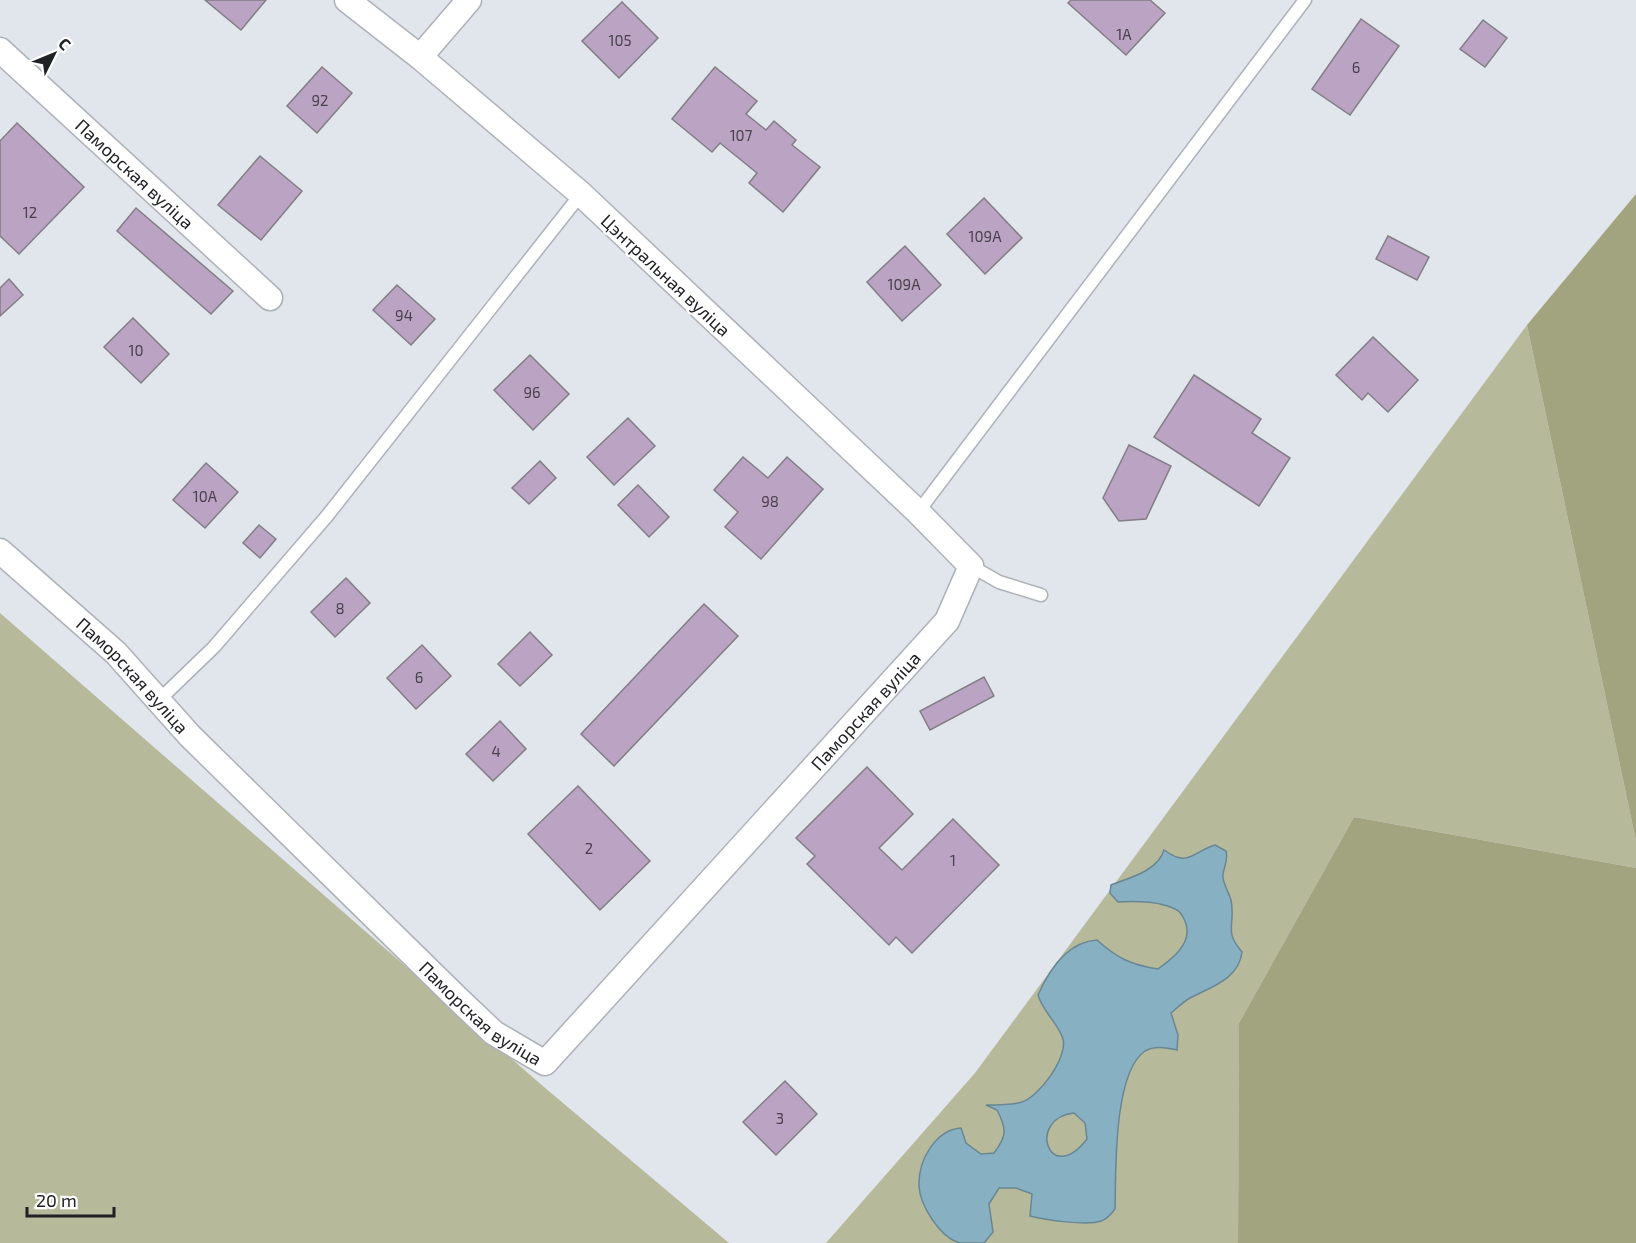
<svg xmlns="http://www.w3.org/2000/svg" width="1636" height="1243" font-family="'Exo 2',sans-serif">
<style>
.green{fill:#b7b99b}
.forest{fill:#a1a47e}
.water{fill:#87b1c3;stroke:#688693;stroke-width:1.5;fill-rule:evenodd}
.building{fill:#bba3c3;stroke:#827e84;stroke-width:1.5}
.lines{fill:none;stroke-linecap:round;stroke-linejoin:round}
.service-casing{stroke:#adb1b8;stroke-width:15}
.minor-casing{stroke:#adb1b8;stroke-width:27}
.service{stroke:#fff;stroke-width:12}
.minor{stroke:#fff;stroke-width:24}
.labels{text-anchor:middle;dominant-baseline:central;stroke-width:5;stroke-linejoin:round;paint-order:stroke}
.number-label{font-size:15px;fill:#47424c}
.street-label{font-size:18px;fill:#202124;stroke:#fff}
</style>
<rect width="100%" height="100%" fill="#e1e5ec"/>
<g class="green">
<polygon points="1527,325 1636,841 1636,868 1354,817 1239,1023 1238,1243 826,1243 975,1073"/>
<polygon points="0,613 544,1087 729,1243 0,1243"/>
</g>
<g class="forest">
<polygon points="1636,194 1636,841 1527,325"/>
<polygon points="1354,817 1636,868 1636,1243 1238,1243 1239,1023"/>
</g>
<path class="water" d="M1215,845L1226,851C1229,861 1222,869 1223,878C1224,885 1229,893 1231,900C1236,926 1223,930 1242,952C1239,979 1211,987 1190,998C1183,1002 1177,1008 1171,1013L1178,1035L1177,1050C1167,1048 1155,1045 1145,1051C1113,1073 1116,1173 1115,1209C1111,1214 1108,1219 1101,1221C1087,1226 1045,1220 1030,1216L1032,1194L1016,1188H999L989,1204L993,1232L984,1243C977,1243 967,1243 960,1243C940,1238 920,1205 919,1186C918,1161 935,1130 961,1128L966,1143L981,1154L994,1153C1007,1136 1007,1129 997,1110L986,1105C997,1105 1011,1105 1022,1102C1039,1097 1068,1057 1063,1039C1058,1023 1043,1012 1038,995C1049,970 1067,942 1097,940C1117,958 1131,965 1158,969C1172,959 1192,944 1186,924C1184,918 1181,911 1175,909C1159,901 1135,901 1118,902L1110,893L1111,885C1129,878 1158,871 1164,850C1189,868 1192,852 1215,845ZM1074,1113L1085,1123L1087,1139C1049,1188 1026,1118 1074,1113Z"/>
<g class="building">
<polygon points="205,0 266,0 241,30"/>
<polygon points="1071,0 1150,0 1165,13 1126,55 1068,3"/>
<polygon points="622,2 658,38 619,78 582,41"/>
<polygon points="1361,19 1399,46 1350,115 1312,89"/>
<polygon points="1483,20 1507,38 1485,67 1460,49"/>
<polygon points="322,67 352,93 317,133 287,106"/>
<polygon points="715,67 757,101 746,114 766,130 774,121 796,140 792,145 820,167 783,212 749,183 757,173 720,143 712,152 672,119"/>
<polygon points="17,123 84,187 19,254 0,236 0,141"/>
<polygon points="260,156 302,191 261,240 218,205"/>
<polygon points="984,198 1022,238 985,274 947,234"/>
<polygon points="136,208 233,291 211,314 117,231"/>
<polygon points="1388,236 1429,257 1417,280 1376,259"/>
<polygon points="905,246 941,285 902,321 867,282"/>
<polygon points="9,279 23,295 0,316 0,288"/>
<polygon points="397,285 435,319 411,345 373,310"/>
<polygon points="133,318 169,354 141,383 104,347"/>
<polygon points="1373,337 1418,380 1388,412 1368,393 1362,400 1336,375"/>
<polygon points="530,355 569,394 533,430 494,390"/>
<polygon points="1194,375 1261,419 1252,433 1290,458 1259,506 1154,437"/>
<polygon points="628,418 655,446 614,485 587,457"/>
<polygon points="1129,445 1171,466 1146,519 1119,521 1103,498"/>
<polygon points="743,457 768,478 787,457 823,489 761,559 725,527 738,512 714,490"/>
<polygon points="540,461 556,478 529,504 512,488"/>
<polygon points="206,463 238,492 205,528 173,500"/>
<polygon points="638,485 669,517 649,537 618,505"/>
<polygon points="259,525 276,539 260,558 243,543"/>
<polygon points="346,578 370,603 335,637 311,612"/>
<polygon points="704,604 738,636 614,766 581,734"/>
<polygon points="530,632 552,655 520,686 498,664"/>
<polygon points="422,645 451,676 416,709 387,678"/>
<polygon points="984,677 994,696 930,730 920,711"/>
<polygon points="500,721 526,749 493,781 466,754"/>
<polygon points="867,767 913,814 879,848 902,870 953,819 999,865 912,953 896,937 889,945 807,864 815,856 796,838"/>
<polygon points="578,786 650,861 600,910 528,834"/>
<polygon points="785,1081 817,1114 776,1155 743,1122"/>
</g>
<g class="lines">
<g class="service-casing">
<g id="service">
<polyline points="918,512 1305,0"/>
<polyline points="971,566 999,582 1041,595"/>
<polyline points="158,701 214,647 327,516 581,194"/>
</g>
</g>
<g class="minor-casing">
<g id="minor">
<path id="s1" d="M0,50L270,298"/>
<polyline points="420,57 469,0"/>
<path id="s2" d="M0,551L116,653L190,736L456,997L494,1033L545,1063L947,621L971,566L918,512L581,194L420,57L347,0"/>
</g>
</g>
<use href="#service" class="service"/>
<use href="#minor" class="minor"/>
</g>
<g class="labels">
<g class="number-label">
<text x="1124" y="34">1А</text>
<text x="620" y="40">105</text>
<text x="1356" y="67">6</text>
<text x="320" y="100">92</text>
<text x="741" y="135">107</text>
<text x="30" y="212">12</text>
<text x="985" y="236">109А</text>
<text x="904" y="284">109А</text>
<text x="404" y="315">94</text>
<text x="136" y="350">10</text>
<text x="532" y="392">96</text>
<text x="205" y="496">10А</text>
<text x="770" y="501">98</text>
<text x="340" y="608">8</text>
<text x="419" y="677">6</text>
<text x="496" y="751">4</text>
<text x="589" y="848">2</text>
<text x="953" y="860">1</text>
<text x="780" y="1118">3</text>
</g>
<g class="street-label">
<text stroke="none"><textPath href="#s1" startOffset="183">Паморская вуліца</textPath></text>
<text transform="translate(666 275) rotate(43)">Цэнтральная вуліца</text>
<text stroke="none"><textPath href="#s2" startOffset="182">Паморская вуліца</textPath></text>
<text stroke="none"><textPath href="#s2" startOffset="1226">Паморская вуліца</textPath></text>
<text stroke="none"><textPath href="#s2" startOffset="668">Паморская вуліца</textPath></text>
</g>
</g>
<g transform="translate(54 54) rotate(47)" stroke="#ffffff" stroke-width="4.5" paint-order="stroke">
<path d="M0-4.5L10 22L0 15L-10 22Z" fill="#202124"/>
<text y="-9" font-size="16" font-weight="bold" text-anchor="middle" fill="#202124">С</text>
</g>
<path d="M27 1207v9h87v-9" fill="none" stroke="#202124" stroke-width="3"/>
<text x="36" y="1207" font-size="18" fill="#202124" stroke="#ffffff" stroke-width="4.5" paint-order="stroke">20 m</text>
</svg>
